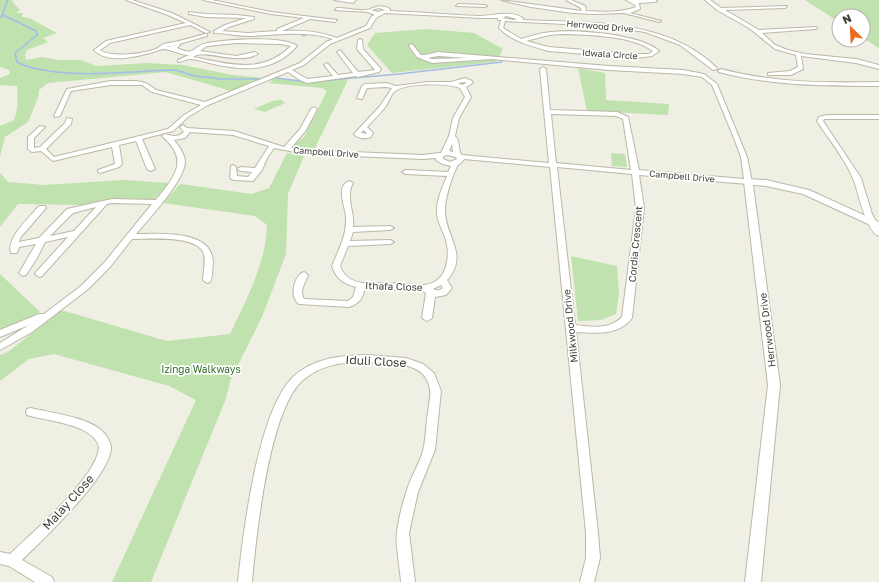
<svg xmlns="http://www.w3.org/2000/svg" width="879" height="582" font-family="'Golos Text',sans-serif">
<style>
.green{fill:#bfe2ae}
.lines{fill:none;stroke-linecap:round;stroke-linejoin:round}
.stream{stroke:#a2bdea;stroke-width:1.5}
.minor-tunnel{stroke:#cdccc0;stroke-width:5;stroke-dasharray:5 2.5;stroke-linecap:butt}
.minor-casing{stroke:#bbb8a7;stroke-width:2}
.tertiary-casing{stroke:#bbb8a7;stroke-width:2}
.minor{fill:#fff;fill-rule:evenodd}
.tertiary{fill:#fff;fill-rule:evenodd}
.labels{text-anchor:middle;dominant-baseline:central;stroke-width:3.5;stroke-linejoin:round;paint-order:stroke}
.far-street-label{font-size:9px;fill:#413f34;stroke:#fff}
.street-label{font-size:10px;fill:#413f34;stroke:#fff}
.park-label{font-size:10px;fill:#366e2c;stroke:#fff}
.near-street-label{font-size:12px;fill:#413f34;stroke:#fff}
</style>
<rect width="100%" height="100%" fill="#f0efe3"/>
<g class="green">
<path d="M0,0H13L12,1L20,10L16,13H23L22,17L29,18L57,33L43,38L48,42L27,50L25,55L26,60L42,57L59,60H81L96,66L147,63L183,65L233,75L263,78L231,91L166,72L48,83L39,90V95L28,122L5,137L0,157V126L14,120C18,109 18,98 17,86L0,85V78L10,74L9,70L0,67Z"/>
<polygon points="805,0 879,0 879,48 863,38 863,16 839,16 839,22"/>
<polygon points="426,29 474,33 503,49 498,59 495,62 392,73 367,45 375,33"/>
<polygon points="578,68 605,73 606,100 669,104 668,115 587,111"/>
<polygon points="347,76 347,82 314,150 293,147 296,143 304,137 327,91 322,88 269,83 273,81 269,80 274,78 309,81"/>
<polygon points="281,100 285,103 265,112 254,109 272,101"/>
<path d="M287,153L304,156L288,194L286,254L262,317L231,379L225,401L151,582H112L196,400L169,386L54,354L29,359L0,381V355L8,352L61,310L167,341L230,334C246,300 266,264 267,225L255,216L163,203L180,184L252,194L269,188Z"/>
<polygon points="611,153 625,154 627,167 612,166"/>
<polygon points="0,173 8,182 44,185 124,180 169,183 154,200 122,198 84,205 18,204 0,227"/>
<polygon points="571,256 617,266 619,293 616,314 601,320 578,321"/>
<polygon points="0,274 40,312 0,332"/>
</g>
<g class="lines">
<g class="stream">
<polyline points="2,15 8,0"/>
<path d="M0,18L3,15L36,31L37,35L15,53L17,62C27,68 38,69 49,71C91,77 133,71 175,70C181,71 185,73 191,75C200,78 209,76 218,79H259"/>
<polyline points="276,78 308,82"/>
<polyline points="319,81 399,74 502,62"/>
</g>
<polyline class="minor-tunnel" points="301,34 306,34"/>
<g class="minor-casing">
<g id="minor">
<path d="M126,0H132L172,13L210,32L206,33L190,25L110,43L100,50C111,58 146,54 158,48C160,46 164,43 169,43C181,41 193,37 205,34H207V36L179,44L180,45L177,48C196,57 192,46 207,43C225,40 283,35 297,46C274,72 245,71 214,64C207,63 197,59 190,59C186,59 183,62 178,62V60L189,55C179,55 172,49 162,49C159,50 154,52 150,53C133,57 108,64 94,50L106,41L186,23L168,15ZM237,43L280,44L291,46C262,75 229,64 193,57C205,48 237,66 258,54L255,52L236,56L200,51L207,46ZM169,46H173L166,47Z"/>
<path d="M203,0H212L271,12L337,20L335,22L310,19L282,31C301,30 319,31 337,38L366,26L372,16L375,15L368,12L335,10L337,8C346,8 357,11 366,10C375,8 380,3 390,9V11C420,12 450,15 480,16C494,16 510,10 523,18V20C589,23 667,18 718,69L713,70L680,45L645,32L607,26L505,21L503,28L521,39C531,36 541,33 551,32C575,29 641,34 659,51L652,56L636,58L548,51C531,46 511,41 499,28L501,20H498V18H482L385,13L376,18L370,28L330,44L304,65L292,70L307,79L333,76L324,65L327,63L338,75L353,73L337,52L340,50L358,72L375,70L357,49L358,40L360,39L362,40L363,49L381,69L379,72L358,77L356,76L307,83L300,80L288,72L208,105L188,117L173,131L142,139L155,169L151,171L147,169L136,141L119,145L122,164L119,167L100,173L98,172V170L115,164L112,147L53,161L41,151L32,152L28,149V137L40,126L45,127L34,138V148L40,147L65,123L67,118L72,119L71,124L46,149L54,157L168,129L184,115L201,105L152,92L142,85H111L71,91L60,116L55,117L54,116L67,89L111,81H136L146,83L156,90L205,102L300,63L326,42L333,39C305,30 277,35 249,36C237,36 226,33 214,33V31L225,25L246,18L206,17L189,14V12L206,14L237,15L254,17V19L229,27L222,31L248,33L277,31V29L304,18L271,14ZM379,8L385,10L378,12L371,10ZM506,16L517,19L513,20L503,18ZM562,34C588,35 631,35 653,51L649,54H636L548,47L526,41L549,35Z"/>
<polygon points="334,0 356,0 353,3"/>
<path d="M501,0L582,11L581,8L566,0H571L585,6L586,11C603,12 620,13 636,7L635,5L626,0H656L657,1L655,2L639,3L640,9L630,13L661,21L659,22L624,13L594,14L573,13L531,7Z"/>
<polygon points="705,0 710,0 721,8 787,6 785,8 725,10 759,30 817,27 817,28 815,29 762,33 775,45 788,50 805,54 856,59 879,65 879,69 856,63 801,56 803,69 791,75 768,75 768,73 790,71 798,67 796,55 775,49 749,28 717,10"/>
<polygon points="458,4 485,5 487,6 485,7 456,6"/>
<path d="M412,44L421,55H425L438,52L609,66L683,70L704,74L717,84L747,157L752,182L748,184L639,175L644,208L632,318C619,336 595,333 576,332L598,533L600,558L594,582H580L586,558V533L550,167L464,159C463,162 460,163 458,165C452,175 445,199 445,210C444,235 470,255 447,280L452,288L446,295L435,297L432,318L427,321L422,318L426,293L423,291L365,288C363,298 359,304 349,307L299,304C289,297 294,275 304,272L308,275C305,283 299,292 304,299L348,301L353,297L356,287C344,284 336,279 332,266C338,251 347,235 346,218C346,208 335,186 349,181L353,183C345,197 355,212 353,227L390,226L394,228L390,230L353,232L350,241L390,240L394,242L390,244L348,246L340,266C345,280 358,284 372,283C381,283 390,283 400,284C408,284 416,286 424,285C446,283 451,259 446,240C443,231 438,223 437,214C436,201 442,188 447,176L406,174L402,172L406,170L448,172L451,166L442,164L436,160V158L423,159L305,154L274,148L267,158L262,170L253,181L234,180L230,178L231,166L233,165L236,167L237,176L248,177L252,172L241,171L237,169L241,167L255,168L269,146L233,135L190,132L185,138L174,140C179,146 185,155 185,162C185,180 148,220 136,234C159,234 213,229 213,263C212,269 213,277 210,282L207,283L203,280C203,272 207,260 203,252C195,235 148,239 132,239L110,267L87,290L32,332L0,350V343L29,325L0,337V330L39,314H44L81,286L104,263L152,204L112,203L107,204L42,276L39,277L35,274L36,272L68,237L45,242L37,258L26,275L23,276L19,273L36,244L19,247L17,253H11C6,238 30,217 39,206H45L46,208L20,238L19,242L39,238L67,209L112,199L156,200C175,176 190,160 162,136L165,134C173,136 177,138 184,132L180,127L183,125L187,128L234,131L284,147L300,129L311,109L314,107L317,109L306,130L291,148L305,150L423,155L439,153H441L449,136L453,118L465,97L460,88C448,83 402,82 393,93C390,97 389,102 386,106C380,114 373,120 367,127L373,133L371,137C365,139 358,139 354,134L380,106L392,88L386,87L367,88L362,99L357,98L362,86L365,84L386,83L396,86L428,82H451L465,78L472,81L473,83L466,87L471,97L459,118L455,136L458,140L460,153L462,155L549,163L540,69L543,67L546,69L550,110L617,112L628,117L639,170L744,179L741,157L732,133L712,85L702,77L683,74L609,70L491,59L432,63L417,57L409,46ZM438,56L468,58L432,59L428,58ZM465,82L466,83L462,85L458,83ZM551,114L616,116L623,119L631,170L556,163ZM363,130L367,133L366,134L361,133ZM452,144L453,152L449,151ZM447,155L456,157L457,159L450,162L443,159V156ZM557,167L632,174L636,208L622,317C609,330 592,327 575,325ZM96,207L74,231L50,236L73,213ZM441,285L443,288C439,291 437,291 433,289Z"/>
<path d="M721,69C774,83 824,83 879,82V86C825,86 772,86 719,72L718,71Z"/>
<path d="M827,115H879V119H824L823,121L861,178L872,214L879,227V236C868,233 859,198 856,187C850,165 830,141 817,121L819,117Z"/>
<path d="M368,355L406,358L423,364L434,373L441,391L435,450L418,492L409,533L415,582H401C400,568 395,543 397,531C399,518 402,505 406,493C410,478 419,465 423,451C426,438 426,424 428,412C429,403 432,394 429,385C423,364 399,364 381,363C353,361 325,361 303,380C269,409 256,536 252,582H238C243,533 258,409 294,376C314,358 342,355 368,355Z"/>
<path d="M31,408C51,413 89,417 103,432C107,436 111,443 111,448C110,477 43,539 22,560L52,577L54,582H35L9,566L0,564V552L10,554C31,534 98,476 99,447C94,424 46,421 27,415L26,412L27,409Z"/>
</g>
</g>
<g class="tertiary-casing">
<polygon id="tertiary" points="748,179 766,180 809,190 879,222 879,229 803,194 766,186 753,185 780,385 761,582 745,582 768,385 744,182"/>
</g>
<use href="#minor" class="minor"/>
<use href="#tertiary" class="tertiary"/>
</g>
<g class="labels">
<g class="far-street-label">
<text transform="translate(600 26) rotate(5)">Herrwood Drive</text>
<text transform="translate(610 54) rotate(4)">Idwala Circle</text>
<text transform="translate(326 152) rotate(4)">Campbell Drive</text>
<text transform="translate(682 176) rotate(5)">Campbell Drive</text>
</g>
<g class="street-label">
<text transform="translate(635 244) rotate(-85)">Cordia Crescent</text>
<text transform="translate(394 286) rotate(2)">Ithafa Close</text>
<text transform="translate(570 326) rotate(-96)">Milkwood Drive</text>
<text transform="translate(767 330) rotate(-97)">Herrwood Drive</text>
</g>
<g class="park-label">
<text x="201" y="369">Izinga Walkways</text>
</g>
<g class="near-street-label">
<text transform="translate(376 361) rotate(3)">Iduli Close</text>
<text transform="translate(68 502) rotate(-48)">Malay Close</text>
</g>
</g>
<g transform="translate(851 28) rotate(336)"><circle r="19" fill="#ffffff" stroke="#b3b2ae"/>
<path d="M0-3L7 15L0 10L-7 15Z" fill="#eb6b1f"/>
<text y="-6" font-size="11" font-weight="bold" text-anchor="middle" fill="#413f34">N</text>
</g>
</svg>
